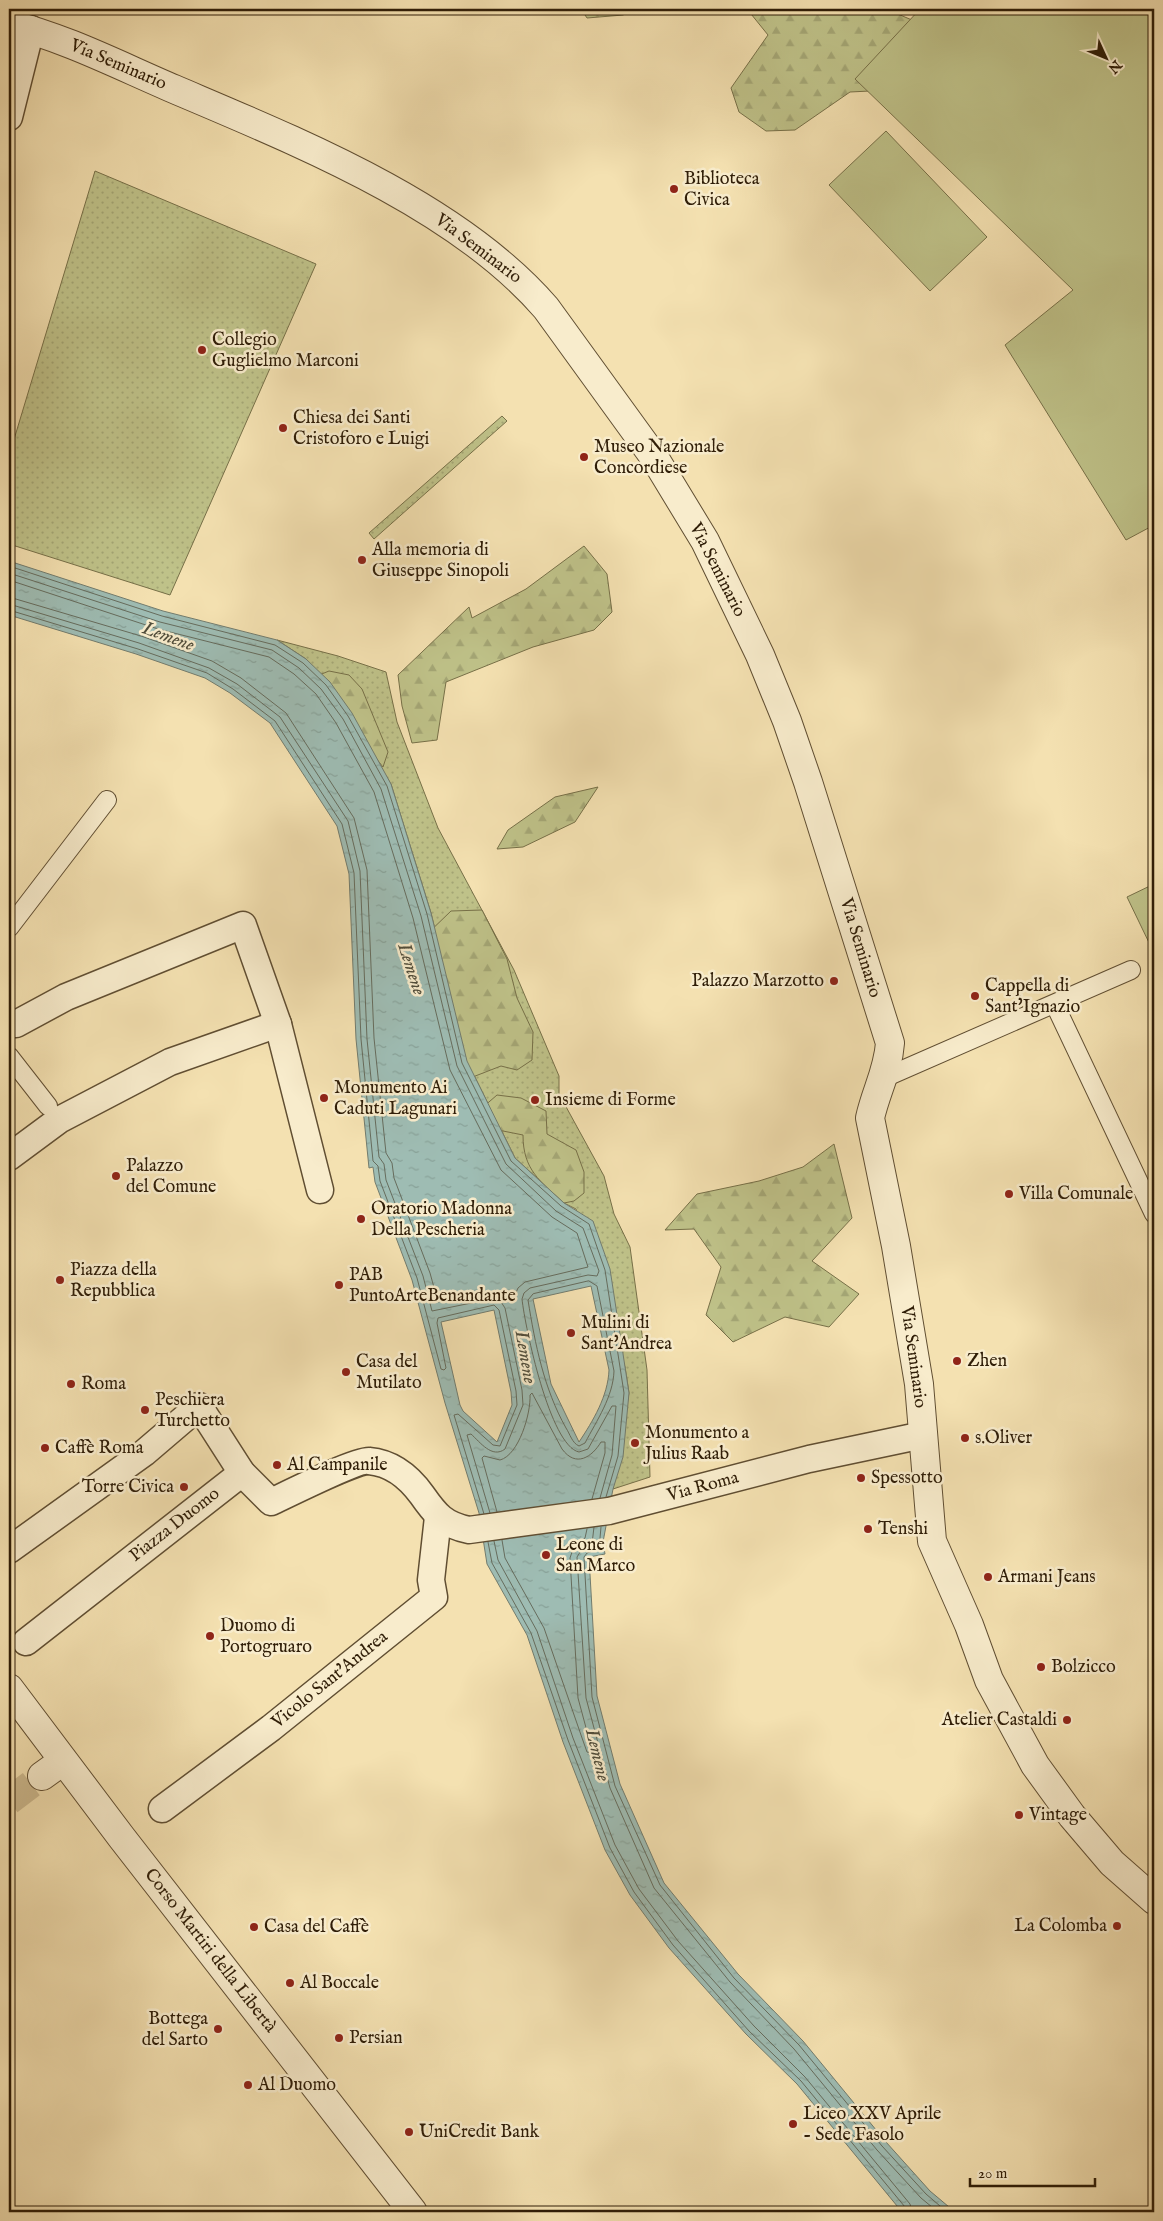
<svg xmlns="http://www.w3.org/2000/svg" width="1163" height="2221" font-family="'IM FELL English',serif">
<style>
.grass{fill:url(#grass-dots);stroke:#777048}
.forest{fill:url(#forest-firs);stroke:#777048}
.green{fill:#bfc289;stroke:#777048}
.water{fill:url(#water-ripples);stroke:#727c6e;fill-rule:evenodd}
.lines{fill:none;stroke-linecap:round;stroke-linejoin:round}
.shore{stroke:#666c5d;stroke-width:1}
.minor-tunnel{stroke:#cdba8f;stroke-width:28;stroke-dasharray:28 14;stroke-linecap:butt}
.service-casing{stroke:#604e32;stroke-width:20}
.pedestrian-casing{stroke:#604e32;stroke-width:29}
.minor-casing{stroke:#604e32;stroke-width:30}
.service{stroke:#f8eccc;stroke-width:18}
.pedestrian{stroke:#f8eccc;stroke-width:26}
.minor{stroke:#f8eccc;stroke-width:28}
.poi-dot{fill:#8f2418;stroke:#f8eccc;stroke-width:2}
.labels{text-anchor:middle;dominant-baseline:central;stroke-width:5;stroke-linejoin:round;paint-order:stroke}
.street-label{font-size:18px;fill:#2f1d07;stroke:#f8eccc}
.poi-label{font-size:18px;fill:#2f1d07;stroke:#f8eccc;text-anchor:start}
.water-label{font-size:19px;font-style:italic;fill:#504d3b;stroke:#f8eccc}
</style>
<defs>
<pattern id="grass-dots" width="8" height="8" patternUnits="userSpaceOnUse" patternTransform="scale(1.25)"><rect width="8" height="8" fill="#bfc289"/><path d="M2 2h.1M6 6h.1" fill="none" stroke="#a4a675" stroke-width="1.8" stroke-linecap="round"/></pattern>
<pattern id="forest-firs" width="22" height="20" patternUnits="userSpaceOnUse" patternTransform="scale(1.25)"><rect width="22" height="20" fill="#bfc289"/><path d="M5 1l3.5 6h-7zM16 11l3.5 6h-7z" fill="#a4a675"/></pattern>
<pattern id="water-ripples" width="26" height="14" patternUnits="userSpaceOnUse" patternTransform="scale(1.25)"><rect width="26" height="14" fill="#9ebcb3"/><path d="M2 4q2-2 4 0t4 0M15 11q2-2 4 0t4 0" fill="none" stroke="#88a198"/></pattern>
</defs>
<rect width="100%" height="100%" fill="#f4e1b1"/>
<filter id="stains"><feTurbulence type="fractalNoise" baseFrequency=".004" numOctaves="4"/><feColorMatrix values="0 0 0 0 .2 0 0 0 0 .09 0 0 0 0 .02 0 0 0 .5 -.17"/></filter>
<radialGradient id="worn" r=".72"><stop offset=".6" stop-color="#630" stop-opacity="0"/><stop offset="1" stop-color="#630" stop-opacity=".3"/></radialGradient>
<g class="grass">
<polygon points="95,171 316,264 170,595 9,544 9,456"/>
<polygon points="502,416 507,421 374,539 369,533"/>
<polygon points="277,640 338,656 386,672 397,722 438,828 514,970 559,1076 559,1094 604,1176 614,1214 630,1247 647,1370 650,1477 613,1489 629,1393 625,1367 576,1209 564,1203 515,1158 467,1061 431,913 391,784 306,659"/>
</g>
<g class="forest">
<polygon points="581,9 635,9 623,15 587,18"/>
<polygon points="747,9 886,9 919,23 890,90 850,92 795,130 766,131 739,112 731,88 768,35"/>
<polygon points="584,546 607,574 612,612 594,630 533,647 446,682 437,740 412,743 402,706 398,675 469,607 472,618 526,589"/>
<polygon points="329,671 349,675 362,689 388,752 383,767 312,678"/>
<polygon points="598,787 575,822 523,847 497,849 508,830 555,797"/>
<polygon points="482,910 507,959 517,998 533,1032 532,1060 517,1070 501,1066 465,1080 423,938 451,911"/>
<path d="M497,1095L521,1098L546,1111L547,1134L576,1150L584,1172V1193L574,1201L564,1203C540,1181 523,1170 523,1135L488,1128L482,1108Z"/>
<polygon points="834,1144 852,1218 812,1261 859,1294 829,1327 785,1317 733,1342 706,1315 721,1267 694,1229 665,1230 697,1194 759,1181 803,1167"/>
</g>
<g class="green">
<polygon points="920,9 1154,9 1154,525 1126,540 1005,345 1073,290 855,79"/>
<polygon points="886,131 987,237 930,291 829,185"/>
<polygon points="1154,884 1154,953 1127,897"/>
</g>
<path class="water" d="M9,561L163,611L277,640L306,659L330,682L352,713L391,784L431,913L467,1061L515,1158L564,1203L593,1221L610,1269L629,1393L623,1457L613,1489L603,1542L605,1554L589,1557L597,1696L620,1784L664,1883L738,1974L803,2041L886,2142L930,2191L955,2212H902L797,2084L746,2034L669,1948L630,1895L605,1850L563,1742L527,1635L487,1564L479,1513L445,1403L412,1280L375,1182L373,1167L369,1168L356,1039L349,874L337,826L270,723L230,693L205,678L136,654L9,615ZM591,1286L609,1370C608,1396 593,1421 579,1442L551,1384L533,1299ZM494,1310L511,1392L512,1405L497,1442L463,1411L460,1405L441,1322Z"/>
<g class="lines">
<g class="shore">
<polyline points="9,566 162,616 275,645 303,663 326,685 348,716 387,786 427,914 462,1063 511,1161 561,1206 589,1224 605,1270 624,1393 618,1456 606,1497"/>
<path d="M9,573L160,622L272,650L299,668L321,689L343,719L381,789L421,916L457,1066L506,1164L556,1211L583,1228L599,1271L597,1276L588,1275L530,1288L524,1293L522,1299C525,1327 550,1446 579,1452L588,1449L612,1406H616L612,1455L600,1498"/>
<polyline points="9,580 158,629 269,657 294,674 316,694 336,723 374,792 413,918 450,1070 501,1170 552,1217 577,1233 588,1267 525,1282 518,1288 512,1302 503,1294 494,1292 438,1302 430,1273 394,1178 392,1163 386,1153 374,1038 367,870 354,818 286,713 241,678 212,661 141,636 9,597"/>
<path d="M9,604L139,643L209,668L237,684L280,717L348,821L360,871L367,1039L379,1157L384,1164L386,1180L423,1276L432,1311L491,1299L501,1302L505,1308L522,1390L523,1405L505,1449C492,1459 480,1442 471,1434L467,1435L490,1513"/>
<polyline points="9,610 138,649 207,673 233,689 275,721 342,824 354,873 361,1039 373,1161 378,1166 380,1181 417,1278 441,1369 444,1370 446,1368 437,1323 438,1318 494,1305 499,1310 516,1391 517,1405 500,1446 493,1445 458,1414 454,1415 484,1514"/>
<path d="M589,1281L597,1286L614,1371C613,1397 597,1420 585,1443L579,1446C572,1443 570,1434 566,1428C544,1389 535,1344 528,1300L533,1294Z"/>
<path d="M497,1512L482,1458L484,1456L500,1460C519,1455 531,1413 530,1395L532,1393L562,1449C576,1468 592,1457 601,1442H605V1453L592,1499"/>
<polyline points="594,1527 592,1544 582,1549 577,1557 586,1698 610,1788 654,1888 730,1982 794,2049 877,2150 921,2198 938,2212"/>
<polyline points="601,1527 599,1549 587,1553 584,1557 592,1697 615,1786 660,1885 734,1978 799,2045 882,2146 926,2194 947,2212"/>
<polyline points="502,1540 505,1558 544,1628 581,1735 587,1752 590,1753 592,1750 578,1698 570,1558 574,1546 585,1538 587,1529"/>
<polyline points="494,1541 498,1560 537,1631 573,1738 615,1845 639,1889 678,1941 754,2026 805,2077 910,2204 912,2212"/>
<polyline points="488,1542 492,1563 531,1633 568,1740 610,1848 634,1892 673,1945 749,2031 801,2081 905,2207 906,2212"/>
</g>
<polyline class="minor-tunnel" points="9,1801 42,1776"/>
<g class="service-casing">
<g id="service">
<polyline points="9,928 107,800"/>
<polyline points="1055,1005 1154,1214"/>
<polyline points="9,1056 48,1106"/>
<polyline points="884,1078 1131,970"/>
</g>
</g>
<g class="pedestrian-casing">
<g id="pedestrian">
<polyline points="9,117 31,29"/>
<polyline points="16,1024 66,997 243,925 278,1024 320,1190"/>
<polyline points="9,1157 59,1120 170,1062 278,1024"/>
<path d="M9,1550L144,1453L199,1406L242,1473L271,1502C286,1495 358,1459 369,1461C392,1463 409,1477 422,1495C436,1515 444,1525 469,1530L609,1511L809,1459L923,1435"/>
<polyline points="26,1642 242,1473"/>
<polyline points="162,1809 271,1728 434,1597 431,1580 438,1517"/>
</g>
</g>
<g class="minor-casing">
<g id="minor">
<path d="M9,24C66,38 120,66 174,89C298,142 457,205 546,308L654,457L705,541L760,655L787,721L808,782L890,1043C888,1071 876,1091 870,1118L896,1246L919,1384L932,1541L969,1625L989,1680L1035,1765L1072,1816L1112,1863L1154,1900"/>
<polyline points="9,1688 122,1838 413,2212"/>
<polyline points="42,1776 63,1761"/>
</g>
</g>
<use href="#service" class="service"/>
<use href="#pedestrian" class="pedestrian"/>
<use href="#minor" class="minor"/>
</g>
<g class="poi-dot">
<circle cx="674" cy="189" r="5"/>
<circle cx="202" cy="350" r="5"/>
<circle cx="283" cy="428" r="5"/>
<circle cx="584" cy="457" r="5"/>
<circle cx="362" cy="560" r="5"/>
<circle cx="834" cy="981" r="5"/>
<circle cx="975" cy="996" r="5"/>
<circle cx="324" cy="1098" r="5"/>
<circle cx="535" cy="1100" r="5"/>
<circle cx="116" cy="1176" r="5"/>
<circle cx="1009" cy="1194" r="5"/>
<circle cx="361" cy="1219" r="5"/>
<circle cx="60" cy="1280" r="5"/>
<circle cx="339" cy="1285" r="5"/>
<circle cx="571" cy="1333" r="5"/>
<circle cx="957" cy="1361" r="5"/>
<circle cx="346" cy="1372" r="5"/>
<circle cx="71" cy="1384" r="5"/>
<circle cx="145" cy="1410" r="5"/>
<circle cx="965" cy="1438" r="5"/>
<circle cx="635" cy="1443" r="5"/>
<circle cx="45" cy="1448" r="5"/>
<circle cx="277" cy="1465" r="5"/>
<circle cx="861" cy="1478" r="5"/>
<circle cx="184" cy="1487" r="5"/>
<circle cx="868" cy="1529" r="5"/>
<circle cx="546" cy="1555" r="5"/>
<circle cx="988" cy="1577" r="5"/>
<circle cx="210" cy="1636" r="5"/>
<circle cx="1041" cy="1667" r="5"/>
<circle cx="1067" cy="1720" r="5"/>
<circle cx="1019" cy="1815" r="5"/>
<circle cx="1117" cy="1926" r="5"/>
<circle cx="254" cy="1927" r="5"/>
<circle cx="290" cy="1983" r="5"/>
<circle cx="218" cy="2029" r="5"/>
<circle cx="339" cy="2038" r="5"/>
<circle cx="248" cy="2085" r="5"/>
<circle cx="793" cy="2124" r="5"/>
<circle cx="409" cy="2132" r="5"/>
</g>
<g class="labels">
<g class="street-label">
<text transform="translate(118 65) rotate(23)">Via Seminario</text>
<text transform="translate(478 249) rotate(37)">Via Seminario</text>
<text transform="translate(717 570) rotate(63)">Via Seminario</text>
<text transform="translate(860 948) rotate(73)">Via Seminario</text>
<text transform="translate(913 1357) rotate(82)">Via Seminario</text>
<text transform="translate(703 1487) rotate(-15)">Via Roma</text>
<text transform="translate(175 1525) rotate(-38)">Piazza Duomo</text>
<text transform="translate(330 1680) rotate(-39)">Vicolo Sant'Andrea</text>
<text transform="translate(210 1951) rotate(52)">Corso Martiri della Libertà</text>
</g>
<g class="poi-label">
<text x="684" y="179">Biblioteca<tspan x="684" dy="21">Civica</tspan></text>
<text x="212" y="340">Collegio<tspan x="212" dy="21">Guglielmo Marconi</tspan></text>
<text x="293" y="418">Chiesa dei Santi<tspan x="293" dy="21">Cristoforo e Luigi</tspan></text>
<text x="594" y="447">Museo Nazionale<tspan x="594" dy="21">Concordiese</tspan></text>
<text x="372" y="550">Alla memoria di<tspan x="372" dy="21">Giuseppe Sinopoli</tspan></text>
<text x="824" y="981" text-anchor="end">Palazzo Marzotto</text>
<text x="985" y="986">Cappella di<tspan x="985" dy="21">Sant'Ignazio</tspan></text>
<text x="334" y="1088">Monumento Ai<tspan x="334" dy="21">Caduti Lagunari</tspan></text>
<text x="545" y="1100">Insieme di Forme</text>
<text x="126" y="1166">Palazzo<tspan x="126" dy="21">del Comune</tspan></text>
<text x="1019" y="1194">Villa Comunale</text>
<text x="371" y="1209">Oratorio Madonna<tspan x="371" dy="21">Della Pescheria</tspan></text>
<text x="70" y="1270">Piazza della<tspan x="70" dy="21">Repubblica</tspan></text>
<text x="349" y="1275">PAB<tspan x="349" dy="21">PuntoArteBenandante</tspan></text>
<text x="581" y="1323">Mulini di<tspan x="581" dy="21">Sant'Andrea</tspan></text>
<text x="967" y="1361">Zhen</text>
<text x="356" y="1362">Casa del<tspan x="356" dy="21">Mutilato</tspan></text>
<text x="81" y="1384">Roma</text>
<text x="155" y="1400">Peschiera<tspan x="155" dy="21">Turchetto</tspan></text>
<text x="645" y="1433">Monumento a<tspan x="645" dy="21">Julius Raab</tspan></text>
<text x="975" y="1438">s.Oliver</text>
<text x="55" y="1448">Caffè Roma</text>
<text x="287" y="1465">Al Campanile</text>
<text x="871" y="1478">Spessotto</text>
<text x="174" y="1487" text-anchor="end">Torre Civica</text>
<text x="878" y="1529">Tenshi</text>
<text x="556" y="1545">Leone di<tspan x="556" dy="21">San Marco</tspan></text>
<text x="998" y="1577">Armani Jeans</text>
<text x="220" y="1626">Duomo di<tspan x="220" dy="21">Portogruaro</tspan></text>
<text x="1051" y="1667">Bolzicco</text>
<text x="1057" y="1720" text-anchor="end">Atelier Castaldi</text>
<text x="1029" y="1815">Vintage</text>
<text x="1107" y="1926" text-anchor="end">La Colomba</text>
<text x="264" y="1927">Casa del Caffè</text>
<text x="300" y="1983">Al Boccale</text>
<text x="208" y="2019" text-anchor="end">Bottega<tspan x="208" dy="21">del Sarto</tspan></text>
<text x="349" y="2038">Persian</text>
<text x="258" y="2085">Al Duomo</text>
<text x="803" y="2114">Liceo XXV Aprile<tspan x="803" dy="21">- Sede Fasolo</tspan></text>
<text x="419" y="2132">UniCredit Bank</text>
</g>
<g class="water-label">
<text transform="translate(168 637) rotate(20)">Lemene</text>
<text transform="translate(411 969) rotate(72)">Lemene</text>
<text transform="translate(525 1357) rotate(80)">Lemene</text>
<text transform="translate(597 1755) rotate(76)">Lemene</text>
</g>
</g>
<rect width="1163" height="2221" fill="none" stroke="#f4e1b1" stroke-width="30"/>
<rect x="10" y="10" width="1143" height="2201" fill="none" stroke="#2f1d07" stroke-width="2.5"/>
<rect x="15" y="15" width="1133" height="2191" fill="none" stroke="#2f1d07"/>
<g transform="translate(1106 58) rotate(134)" stroke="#f8eccc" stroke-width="4" paint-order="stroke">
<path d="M0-4L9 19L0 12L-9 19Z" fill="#2f1d07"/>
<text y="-8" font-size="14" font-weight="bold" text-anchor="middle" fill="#2f1d07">N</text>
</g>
<path d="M970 2178v8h125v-8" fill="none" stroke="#2f1d07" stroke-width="2.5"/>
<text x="978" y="2178" font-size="15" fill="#2f1d07" stroke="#f8eccc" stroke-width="4" paint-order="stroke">20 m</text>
<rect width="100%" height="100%" filter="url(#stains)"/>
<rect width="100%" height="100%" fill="url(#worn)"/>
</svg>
